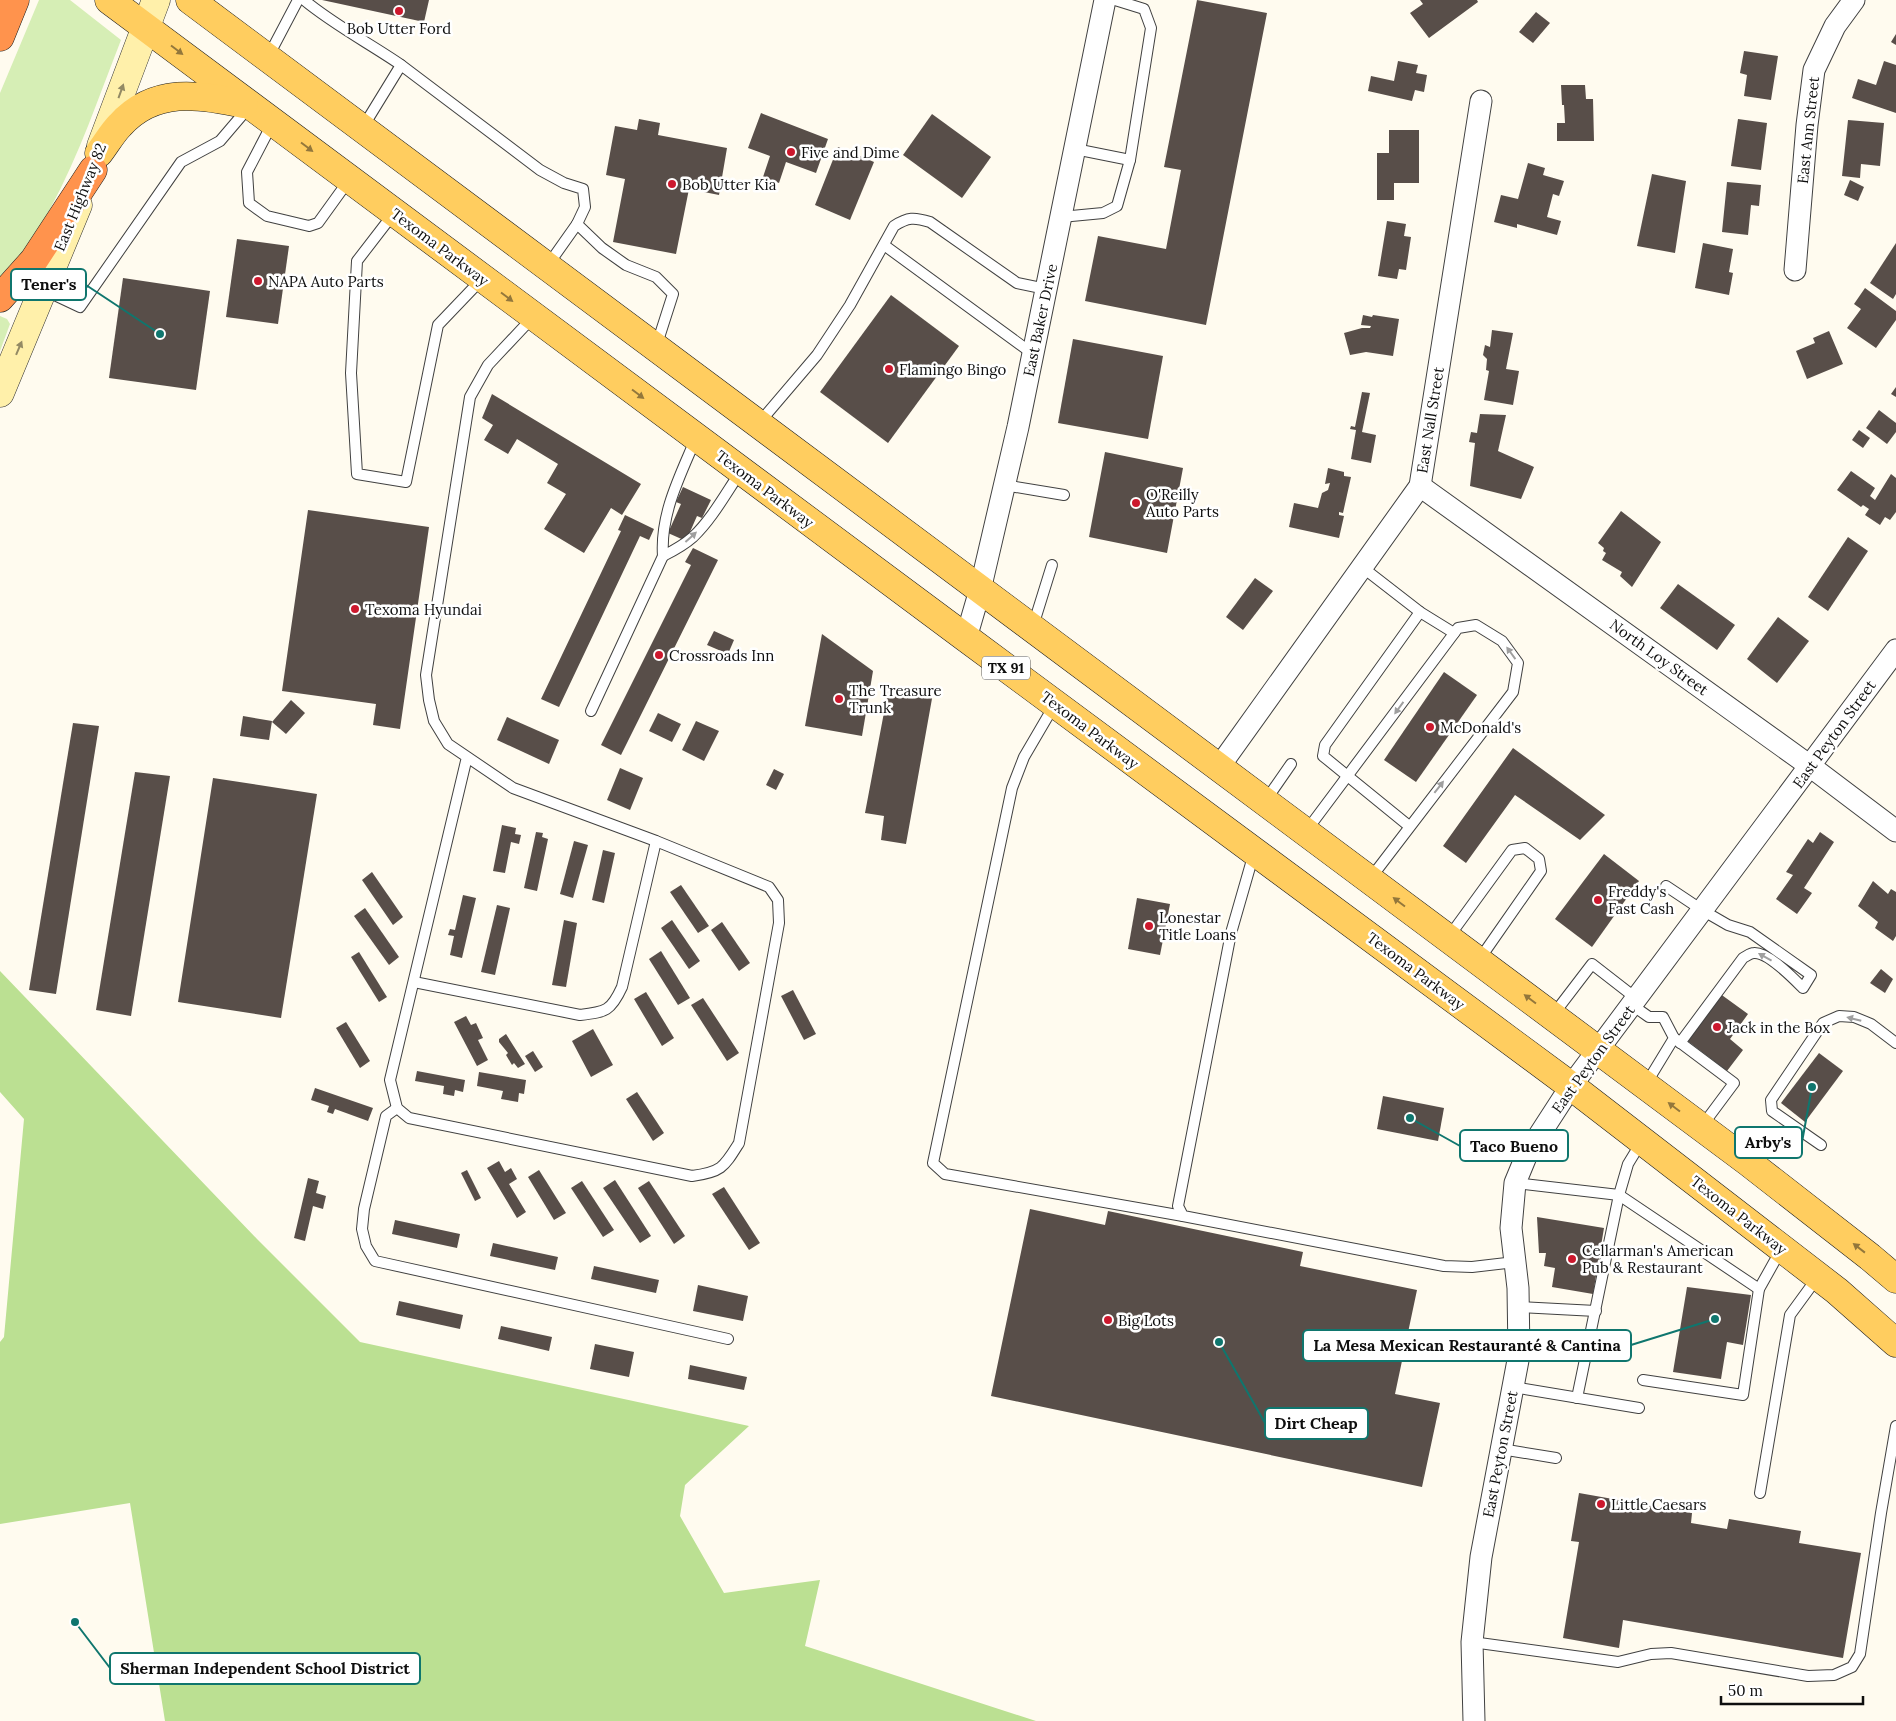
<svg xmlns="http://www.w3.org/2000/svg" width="1896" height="1721" font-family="Lora,serif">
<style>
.green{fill:#d6eeb5}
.forest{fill:#bbe092}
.building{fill:#584e49}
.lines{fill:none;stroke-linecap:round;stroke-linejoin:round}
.service-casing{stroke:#414141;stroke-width:12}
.minor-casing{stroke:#414141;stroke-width:23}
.secondary-casing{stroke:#303030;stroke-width:29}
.primary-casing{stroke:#1f1f1f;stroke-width:29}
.motorway-casing{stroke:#1f1f1f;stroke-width:29}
.service{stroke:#fff;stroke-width:10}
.minor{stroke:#fff;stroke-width:21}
.secondary{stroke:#fff0aa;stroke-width:28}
.primary{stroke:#ffcd5f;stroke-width:28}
.motorway{stroke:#ff934d;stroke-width:28}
.oneway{fill:#93773b}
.oneway2{fill:#938a64}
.oneway3{fill:#9f9f9f}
.poi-dot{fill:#cc182d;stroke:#fff;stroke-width:2}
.labels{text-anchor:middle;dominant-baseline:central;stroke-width:5;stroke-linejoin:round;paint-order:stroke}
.shield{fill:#fff;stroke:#565656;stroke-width:1}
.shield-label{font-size:14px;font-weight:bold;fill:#0e0e0e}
.poi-label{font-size:15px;fill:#0e0e0e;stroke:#fff;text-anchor:start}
.street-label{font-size:15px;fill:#0e0e0e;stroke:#fff}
.leader{fill:none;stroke:#0f766e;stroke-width:2}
.callout-dot{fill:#0f766e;stroke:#fff;stroke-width:2}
.callout{fill:#fff;stroke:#0f766e;stroke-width:2}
.callout-label{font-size:16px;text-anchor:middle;font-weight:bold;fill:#0e0e0e}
</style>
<rect width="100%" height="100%" fill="#fffbef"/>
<g class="green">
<path d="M39,0H70L121,40C99,96 79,156 50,209C36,235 18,258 0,282V93Z"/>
<polygon points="0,316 7,319 10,324 0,351"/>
</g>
<polygon class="forest" points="0,971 257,1239 360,1342 749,1426 685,1485 680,1516 724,1593 820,1580 805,1646 1036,1721 165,1721 130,1503 0,1524 0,1342 4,1337 24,1119 0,1092"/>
<g class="building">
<polygon points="322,0 429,0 424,22"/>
<polygon points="1197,0 1267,13 1206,325 1085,301 1098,236 1166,249 1181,170 1164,167"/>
<polygon points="1420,0 1477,0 1478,2 1429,38 1410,13 1423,4"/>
<polygon points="1536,12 1550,23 1533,43 1519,32"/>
<polygon points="1896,34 1896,45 1891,42"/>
<polygon points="1744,51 1778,56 1771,100 1744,96 1747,75 1740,73"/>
<polygon points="1398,61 1418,65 1416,73 1427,75 1424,92 1415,90 1412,101 1368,91 1371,76 1394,81"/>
<polygon points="1884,61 1896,65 1896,113 1852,98 1858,79 1876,85"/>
<polygon points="1561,85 1585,85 1586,99 1593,99 1594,141 1557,141 1557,123 1565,123 1564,105 1562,105"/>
<polygon points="761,113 828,139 816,173 786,162 779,183 763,177 770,156 748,148"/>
<polygon points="932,114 991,157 962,198 903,155"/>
<polygon points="639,119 660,123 658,135 727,148 719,195 689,189 676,254 613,242 625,179 606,175 615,126 637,130"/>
<polygon points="1738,119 1767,123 1761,170 1731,166"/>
<polygon points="1848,120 1884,123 1880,166 1861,164 1860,178 1842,176"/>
<polygon points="1389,130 1419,130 1419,183 1394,183 1394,200 1377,200 1377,153 1389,153"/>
<polygon points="838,147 874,162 850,220 815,205"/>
<polygon points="1528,163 1545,168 1543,175 1564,181 1559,196 1553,194 1547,217 1561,221 1557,235 1517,224 1517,228 1494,222 1501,195 1518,199"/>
<polygon points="1652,174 1686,181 1675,253 1637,246"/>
<polygon points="1850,180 1864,187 1858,201 1844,195"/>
<polygon points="1727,182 1761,185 1759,206 1751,205 1748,235 1722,232"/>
<polygon points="1387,221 1406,224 1404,236 1411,237 1406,270 1399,269 1397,279 1378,276"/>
<polygon points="237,239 289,246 278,324 226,317"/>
<polygon points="1703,243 1733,249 1729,272 1733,273 1729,295 1695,288"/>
<polygon points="1896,243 1896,294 1893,299 1870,283"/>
<polygon points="123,278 210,291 196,390 109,378"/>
<polygon points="1865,288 1896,311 1896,320 1876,348 1847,328 1861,309 1854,304"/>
<polygon points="891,295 959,346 888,443 820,392"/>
<polygon points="1363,315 1372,317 1373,315 1399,319 1393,356 1366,352 1350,355 1344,333 1362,328 1370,328 1371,326 1361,325"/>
<polygon points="1492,330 1513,333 1506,369 1519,371 1513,405 1484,400 1489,371 1486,370 1487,359 1483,355 1485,345 1490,347"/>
<polygon points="1829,331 1843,364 1807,379 1796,351 1815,343 1813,338"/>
<polygon points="1073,339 1163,356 1148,439 1058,423"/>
<polygon points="1896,387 1896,397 1891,394"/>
<polygon points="1362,392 1370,393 1362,432 1376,435 1371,463 1351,459 1356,430 1350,429 1351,426 1355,427"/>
<polygon points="492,394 641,484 622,515 611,508 584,553 544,529 566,494 547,483 558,464 517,439 508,454 484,440 493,425 482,418"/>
<polygon points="1879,410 1896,423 1896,432 1887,444 1866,428"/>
<polygon points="1480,414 1506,415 1498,451 1534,467 1521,499 1470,486 1475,443 1469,442 1471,432 1477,433"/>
<polygon points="1859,430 1870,438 1863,448 1852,440"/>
<polygon points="1105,452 1183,468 1167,553 1089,537"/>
<polygon points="1328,468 1344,472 1344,476 1351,477 1343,513 1339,512 1339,515 1344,516 1339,538 1289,527 1294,503 1318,508 1322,493 1328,490 1330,483 1325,484"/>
<polygon points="1851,471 1875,488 1870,496 1875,500 1891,474 1896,478 1896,512 1890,520 1885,517 1880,525 1865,515 1869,509 1863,505 1861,507 1837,490"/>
<polygon points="683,487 711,500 702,518 697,516 686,541 668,533 681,504 676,502"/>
<polygon points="308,510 429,527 400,729 373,725 376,704 282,691"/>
<polygon points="1621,511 1661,542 1632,587 1620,576 1622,572 1602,560 1606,553 1603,551 1604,548 1598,543"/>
<polygon points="625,515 654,529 649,540 640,536 559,707 541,699 621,531 618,530"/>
<polygon points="1848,537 1868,551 1828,611 1808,597"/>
<polygon points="693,548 718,560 621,755 601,745 691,565 685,562"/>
<polygon points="1255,578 1273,591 1243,630 1226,617"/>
<polygon points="1678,584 1735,625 1717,650 1660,608"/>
<polygon points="1778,617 1809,641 1777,683 1747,659"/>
<polygon points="714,631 734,640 728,654 707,645"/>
<polygon points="822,634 873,671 862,736 805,726"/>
<polygon points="1444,672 1477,695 1416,782 1384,760"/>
<polygon points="889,686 933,693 906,844 881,840 884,816 865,813"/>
<polygon points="291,700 305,713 286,734 272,722"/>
<polygon points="658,713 681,724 672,742 649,731"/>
<polygon points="243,716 272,721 269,740 240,736"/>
<polygon points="507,717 559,740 549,764 497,740"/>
<polygon points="696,721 719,731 704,761 682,750"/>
<polygon points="73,723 99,726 56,994 29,990"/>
<polygon points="1513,748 1605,815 1580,840 1515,795 1466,863 1443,846"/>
<polygon points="620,768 643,778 630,810 607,800"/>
<polygon points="774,769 784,774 776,790 766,785"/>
<polygon points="135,772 170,776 131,1016 96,1010"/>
<polygon points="213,778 317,794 281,1018 178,1002"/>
<polygon points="502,825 516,828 515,834 521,835 519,844 511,842 505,873 493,871"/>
<polygon points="536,832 543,833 542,837 548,839 537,891 524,888"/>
<polygon points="1820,832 1834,842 1804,888 1812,893 1797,914 1776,899 1793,875 1786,872 1808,839 1813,843"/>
<polygon points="574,841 588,845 573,898 560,894"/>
<polygon points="603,850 615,853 604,903 592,900"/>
<polygon points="1604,854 1639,881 1592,947 1555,919"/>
<polygon points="372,872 403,917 393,925 362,880"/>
<polygon points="1873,881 1888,894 1891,889 1896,892 1896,936 1893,941 1875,928 1878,922 1858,906"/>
<polygon points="681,885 709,926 698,933 670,892"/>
<polygon points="463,895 476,898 462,958 450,955 454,936 448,935 450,929 455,930"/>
<polygon points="1137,898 1170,904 1160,955 1128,949"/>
<polygon points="497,905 510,908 495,975 481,972"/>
<polygon points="365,908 399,957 389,965 354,916"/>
<polygon points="564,920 577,923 566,987 552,985"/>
<polygon points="672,920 700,961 689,969 661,928"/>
<polygon points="722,922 750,963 739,971 711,930"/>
<polygon points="661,951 690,998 678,1005 649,959"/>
<polygon points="359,952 387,997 379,1002 351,957"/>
<polygon points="1881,969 1893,979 1885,993 1870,983"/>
<polygon points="793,990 816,1034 804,1040 781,996"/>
<polygon points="646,992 674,1038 662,1046 634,999"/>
<polygon points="1719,993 1748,1014 1730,1039 1743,1050 1727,1071 1685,1039"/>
<polygon points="703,998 739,1053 727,1061 691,1005"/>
<polygon points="466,1016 471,1025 476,1023 483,1038 478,1040 488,1060 477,1066 454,1022"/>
<polygon points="346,1022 370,1061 360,1068 336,1028"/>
<polygon points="593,1029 613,1065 591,1077 572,1041"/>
<polygon points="506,1034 525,1064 518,1068 514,1063 512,1065 506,1055 508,1053 499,1042 499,1039"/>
<polygon points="533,1051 543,1067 535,1072 525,1056"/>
<polygon points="1819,1053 1843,1071 1805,1122 1781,1103"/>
<polygon points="417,1071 465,1080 463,1092 455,1090 454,1096 443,1094 444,1086 415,1081"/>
<polygon points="479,1072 526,1080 524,1094 519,1093 518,1102 501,1099 503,1091 477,1086"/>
<polygon points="315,1088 373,1108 368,1121 335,1109 333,1114 327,1112 329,1106 311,1100"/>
<polygon points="637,1092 664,1133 653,1141 626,1099"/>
<polygon points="1383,1096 1444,1108 1438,1141 1377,1129"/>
<polygon points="499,1161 505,1172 511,1168 517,1179 509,1184 526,1212 517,1218 487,1168"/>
<polygon points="467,1170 481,1198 475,1201 461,1173"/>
<polygon points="539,1170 566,1213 554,1220 528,1177"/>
<polygon points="308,1178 319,1181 316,1193 326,1196 323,1209 313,1206 305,1241 294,1238"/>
<polygon points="615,1180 651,1236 640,1243 603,1188"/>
<polygon points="582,1181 614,1230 603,1237 571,1188"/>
<polygon points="649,1181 685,1236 674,1244 638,1188"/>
<polygon points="724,1187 760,1243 749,1250 712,1194"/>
<polygon points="1030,1209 1105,1225 1108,1211 1303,1252 1300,1266 1417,1290 1395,1394 1440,1403 1422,1487 991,1396"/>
<polygon points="1537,1217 1604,1228 1593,1294 1552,1287 1555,1268 1544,1266 1546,1253 1539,1253"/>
<polygon points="395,1220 460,1234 457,1248 392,1234"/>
<polygon points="493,1243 558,1257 555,1270 490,1256"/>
<polygon points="594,1266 659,1280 656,1293 591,1279"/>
<polygon points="698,1285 748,1296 743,1321 693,1311"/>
<polygon points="1687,1287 1751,1295 1743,1345 1727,1342 1721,1379 1673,1372"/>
<polygon points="399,1301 463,1315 460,1329 396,1315"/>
<polygon points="501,1326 552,1337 549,1351 498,1339"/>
<polygon points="595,1344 634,1352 629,1377 590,1369"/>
<polygon points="690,1365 747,1377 744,1390 688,1379"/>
<polygon points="1579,1493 1692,1513 1691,1523 1727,1529 1729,1519 1801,1531 1799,1543 1861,1553 1843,1658 1623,1620 1619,1648 1563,1638 1579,1542 1571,1541"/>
</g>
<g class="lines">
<g class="service-casing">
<g id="service">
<path d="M304,0C334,25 369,43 401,65"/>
<polyline points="268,57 298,0"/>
<polyline points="272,124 247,172 249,203 267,216 309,226 318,223 349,180"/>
<polyline points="363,127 401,65 540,170 564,183 583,189 585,207 577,224"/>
<polyline points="1075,149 1130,160"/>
<polyline points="394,213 357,261 351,373 357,474 406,482 438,325 481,280"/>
<polyline points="1061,217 1103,213 1117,206 1130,160 1151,28 1144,9 1115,0"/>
<polyline points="884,245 1033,354"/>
<polyline points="548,265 577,224 602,248 626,265 656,277 673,294 656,347"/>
<polyline points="44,290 80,307 181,162 220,141 249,107"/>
<path d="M759,423L817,355L850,305L894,226C908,217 914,217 930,222L1017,283L1046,289"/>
<path d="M696,438C680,476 660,514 663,556C673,551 684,545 693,537C712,519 726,493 741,471"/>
<polyline points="1004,485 1064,495"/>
<polyline points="1362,567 1420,612 1454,633"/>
<polyline points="1033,626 1052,565"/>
<polyline points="1055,704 1024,757 1012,788 933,1163 945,1174 1183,1216"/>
<polyline points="591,711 663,556"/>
<path d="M467,757L390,1080L397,1108L409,1118L692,1176C722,1172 724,1167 739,1143L779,923L778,900L769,887L656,841L513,788L448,744L434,721L429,700L426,675L470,397L488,365L534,316"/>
<polyline points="1266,800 1291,764"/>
<polyline points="1409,826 1323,756 1325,745 1420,612"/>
<polyline points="1307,830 1458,628 1476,625 1502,641 1518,663 1513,692 1370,879"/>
<polyline points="1254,853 1231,933 1178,1206 1183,1216 1444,1266 1472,1267 1515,1262"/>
<path d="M1666,886L1702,910L1728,925L1750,932L1811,975L1803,988C1793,978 1768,952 1754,953C1750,953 1747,956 1743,958L1680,1043"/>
<polyline points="1448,938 1512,850 1525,848 1539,859 1541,871 1479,960"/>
<path d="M414,982L580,1015C606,1012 611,1011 622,987L656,841"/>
<polyline points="1632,1005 1649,1017 1663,1017 1674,1038 1646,1084"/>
<polyline points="1553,1015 1592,964 1637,999"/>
<polyline points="1674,1038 1734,1083 1702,1126"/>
<polyline points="397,1108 386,1116 364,1209 362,1229 366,1246 375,1261 728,1339"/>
<polyline points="1821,1145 1772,1111 1771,1100 1823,1023 1839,1016 1854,1017 1871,1024 1896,1043"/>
<polyline points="1515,1183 1619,1195 1759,1289"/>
<polyline points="1518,1307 1596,1311"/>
<polyline points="1643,1380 1743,1395 1759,1289 1782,1248"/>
<polyline points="1513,1387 1639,1408"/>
<polyline points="1577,1398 1619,1195 1628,1164 1642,1141"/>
<polyline points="1501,1449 1556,1458"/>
<polyline points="1760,1493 1790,1315 1817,1278"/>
<polyline points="1472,1642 1618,1662 1651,1654 1671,1653 1808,1676 1834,1675 1852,1667 1860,1654 1881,1513 1896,1426"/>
</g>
</g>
<g class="minor-casing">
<g id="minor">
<polyline points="1795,270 1807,125 1814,70 1835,26 1854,0"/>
<polyline points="1420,486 1810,766 1896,831"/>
<polyline points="966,638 980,590 1018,427 1105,0"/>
<polyline points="1219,767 1420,486 1481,101"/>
<polyline points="1474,1721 1472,1642 1481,1557 1519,1355 1518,1288 1511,1228 1515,1183 1527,1154 1571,1086 1896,650"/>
</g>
</g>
<g class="secondary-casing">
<g id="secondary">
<polyline points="101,146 156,0"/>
<polyline points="0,393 78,205"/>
</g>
</g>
<g class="primary-casing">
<g id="primary">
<polyline points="109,0 966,638 1571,1086 1837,1291 1896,1343"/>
<polyline points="190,0 1748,1162 1870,1257 1896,1279"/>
<path d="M99,153C106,144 112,133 120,125C154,87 199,94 244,104"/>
</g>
</g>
<g class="motorway-casing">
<g id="motorway">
<polyline points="0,37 15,0"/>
<polyline points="0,298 34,260 93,170"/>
</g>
</g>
<use href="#service" class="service"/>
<use href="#minor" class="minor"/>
<use href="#secondary" class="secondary"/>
<use href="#primary" class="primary"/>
<use href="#motorway" class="motorway"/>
</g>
<defs><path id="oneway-solid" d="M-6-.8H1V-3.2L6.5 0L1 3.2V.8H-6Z" transform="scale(1.25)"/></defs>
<g class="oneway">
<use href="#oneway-solid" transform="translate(177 50) rotate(37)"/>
<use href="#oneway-solid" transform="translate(307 147) rotate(37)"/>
<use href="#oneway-solid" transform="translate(507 297) rotate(37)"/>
<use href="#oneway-solid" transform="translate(638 394) rotate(37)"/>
<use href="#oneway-solid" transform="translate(1399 902) rotate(-143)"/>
<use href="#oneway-solid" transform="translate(1530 999) rotate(-143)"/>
<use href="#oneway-solid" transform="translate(1674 1107) rotate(-143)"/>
<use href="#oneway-solid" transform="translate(1859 1248) rotate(-142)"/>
</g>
<g class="oneway2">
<use href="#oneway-solid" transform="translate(121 91) rotate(-70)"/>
<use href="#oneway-solid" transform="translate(19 348) rotate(-67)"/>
</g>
<g class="oneway3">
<use href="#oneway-solid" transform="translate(691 537) rotate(-42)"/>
<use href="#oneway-solid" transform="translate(1511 653) rotate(-126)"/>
<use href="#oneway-solid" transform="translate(1399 708) rotate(126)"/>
<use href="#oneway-solid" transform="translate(1439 787) rotate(-52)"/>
<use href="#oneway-solid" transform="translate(1765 957) rotate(-151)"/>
<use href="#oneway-solid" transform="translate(1854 1019) rotate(-166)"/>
</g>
<g class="poi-dot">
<circle cx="399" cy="11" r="5"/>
<circle cx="791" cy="152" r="5"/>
<circle cx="672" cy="184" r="5"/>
<circle cx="258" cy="281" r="5"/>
<circle cx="889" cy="369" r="5"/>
<circle cx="1136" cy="503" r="5"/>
<circle cx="355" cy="609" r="5"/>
<circle cx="659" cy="655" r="5"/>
<circle cx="839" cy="699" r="5"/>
<circle cx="1430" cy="727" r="5"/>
<circle cx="1598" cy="900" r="5"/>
<circle cx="1149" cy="926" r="5"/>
<circle cx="1717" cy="1027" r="5"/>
<circle cx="1572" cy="1259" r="5"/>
<circle cx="1108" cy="1320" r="5"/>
<circle cx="1601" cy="1504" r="5"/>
</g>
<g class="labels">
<rect class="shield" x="982" y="656.5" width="48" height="23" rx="4"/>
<g class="shield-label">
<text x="1006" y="668">TX 91</text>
</g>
<g class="poi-label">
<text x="399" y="28" text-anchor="middle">Bob Utter Ford</text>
<text x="801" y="152">Five and Dime</text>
<text x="682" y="184">Bob Utter Kia</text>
<text x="268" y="281">NAPA Auto Parts</text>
<text x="899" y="369">Flamingo Bingo</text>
<text x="1146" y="494">O'Reilly<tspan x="1146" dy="17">Auto Parts</tspan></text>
<text x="365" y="609">Texoma Hyundai</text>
<text x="669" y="655">Crossroads Inn</text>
<text x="849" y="690">The Treasure<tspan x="849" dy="17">Trunk</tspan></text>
<text x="1440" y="727">McDonald's</text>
<text x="1608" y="891">Freddy's<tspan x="1608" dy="17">Fast Cash</tspan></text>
<text x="1159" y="917">Lonestar<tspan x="1159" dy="17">Title Loans</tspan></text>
<text x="1727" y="1027">Jack in the Box</text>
<text x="1582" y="1250">Cellarman's American<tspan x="1582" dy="17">Pub &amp; Restaurant</tspan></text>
<text x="1118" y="1320">Big Lots</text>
<text x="1611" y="1504">Little Caesars</text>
</g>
<g class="street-label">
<text transform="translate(1808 130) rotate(-84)">East Ann Street</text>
<text transform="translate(80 197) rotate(-68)">East Highway 82</text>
<text transform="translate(440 247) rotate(37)">Texoma Parkway</text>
<text transform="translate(1040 320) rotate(-78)">East Baker Drive</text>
<text transform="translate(1430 420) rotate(-81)">East Nall Street</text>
<text transform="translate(765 489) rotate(37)">Texoma Parkway</text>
<text transform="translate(1659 657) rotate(36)">North Loy Street</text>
<text transform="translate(1090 730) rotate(37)">Texoma Parkway</text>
<text transform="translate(1834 734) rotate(-54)">East Peyton Street</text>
<text transform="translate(1416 971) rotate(37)">Texoma Parkway</text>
<text transform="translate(1593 1059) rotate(-54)">East Peyton Street</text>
<text transform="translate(1739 1215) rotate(38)">Texoma Parkway</text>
<text transform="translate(1500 1454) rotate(-79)">East Peyton Street</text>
</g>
</g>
<path class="leader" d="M160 334L86 285M1812 1087L1802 1142M1410 1118L1460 1146M1715 1319L1631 1345M1219 1342L1265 1423M75 1622L110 1668"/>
<g class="callout-dot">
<circle cx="160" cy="334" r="5"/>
<circle cx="1812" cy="1087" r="5"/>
<circle cx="1410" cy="1118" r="5"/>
<circle cx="1715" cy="1319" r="5"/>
<circle cx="1219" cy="1342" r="5"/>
<circle cx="75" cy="1622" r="5"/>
</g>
<g class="callout">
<rect x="11" y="269" width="75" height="31" rx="5"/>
<rect x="1735" y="1127" width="67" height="31" rx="5"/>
<rect x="1460" y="1130" width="108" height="31" rx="5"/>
<rect x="1303" y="1330" width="328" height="31" rx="5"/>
<rect x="1265" y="1408" width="103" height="31" rx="5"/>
<rect x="110" y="1653" width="310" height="31" rx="5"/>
</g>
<g class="callout-label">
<text x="49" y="290">Tener's</text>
<text x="1768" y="1148">Arby's</text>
<text x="1514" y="1152">Taco Bueno</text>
<text x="1467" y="1351">La Mesa Mexican Restauranté &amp; Cantina</text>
<text x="1316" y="1429">Dirt Cheap</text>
<text x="265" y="1674">Sherman Independent School District</text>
</g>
<path d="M1721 1696v8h142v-8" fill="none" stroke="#0e0e0e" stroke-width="2.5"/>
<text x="1728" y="1696" font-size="15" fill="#0e0e0e" stroke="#ffffff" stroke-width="4" paint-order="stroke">50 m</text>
</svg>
